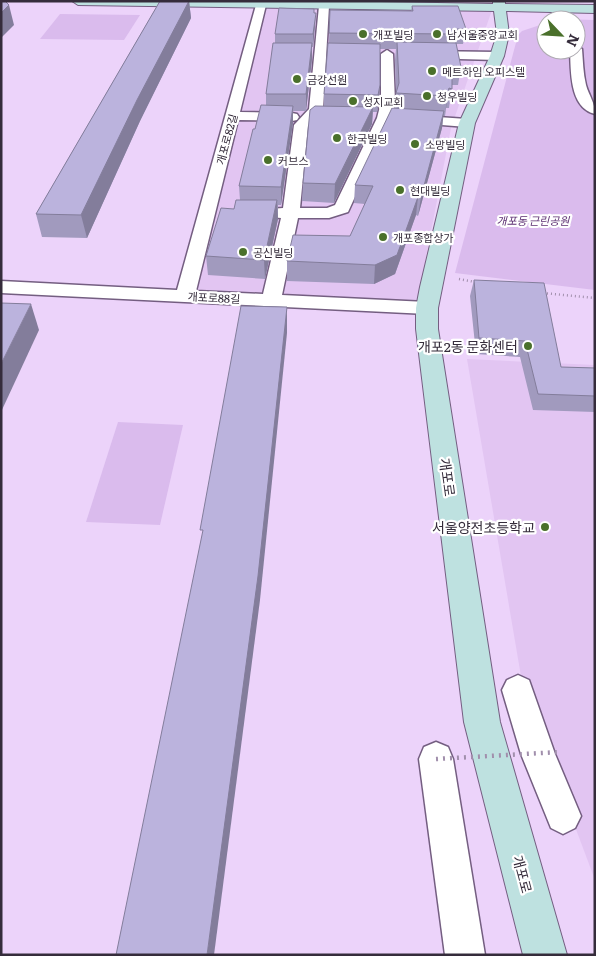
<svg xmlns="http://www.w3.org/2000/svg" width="596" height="956" font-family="Literata,'Noto Sans KR',serif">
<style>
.built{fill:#e2c5f2}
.green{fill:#dabbed}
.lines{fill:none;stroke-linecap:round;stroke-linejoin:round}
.street-casing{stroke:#745e81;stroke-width:3}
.secondary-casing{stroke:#745e81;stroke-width:2}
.path{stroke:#a18fac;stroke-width:2.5;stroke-dasharray:1 3;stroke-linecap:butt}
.street{fill:#fff;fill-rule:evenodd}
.secondary{fill:#bee1e0;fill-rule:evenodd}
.path-bridge{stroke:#a18fac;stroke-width:4.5;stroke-dasharray:2 5;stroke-linecap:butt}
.wall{fill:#a19abe}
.shaded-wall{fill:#837d9b}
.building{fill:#bbb3dd;stroke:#837d9b}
.poi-dot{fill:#4a702b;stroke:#fff;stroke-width:2}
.labels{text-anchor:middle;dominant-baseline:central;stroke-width:4.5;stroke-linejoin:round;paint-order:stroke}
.far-poi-label{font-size:11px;fill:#352c3b;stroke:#fff;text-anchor:start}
.far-street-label{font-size:11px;fill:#352c3b;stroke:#fff}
.far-park-label{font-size:11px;font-style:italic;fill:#5c2f72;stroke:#fff}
.poi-label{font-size:14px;fill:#352c3b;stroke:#fff;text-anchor:end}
.street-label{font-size:14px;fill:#352c3b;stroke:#fff}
</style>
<rect width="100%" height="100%" fill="#ecd3fa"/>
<g class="built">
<polygon points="266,7 492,10 451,128 417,304 188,292 252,50"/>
<polygon points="467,359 595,365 595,880 523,688"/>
</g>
<g class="green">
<polygon points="60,14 140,15 124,40 40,39"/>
<polygon points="559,19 595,20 595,290 455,273 518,35 522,31 546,23 546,50 576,50 576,20 555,20"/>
<polygon points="118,422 183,425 160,525 86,522"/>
</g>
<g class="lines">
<g class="street-casing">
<g id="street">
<polygon points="261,2 266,5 240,112 292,113 297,114 299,117 297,120 292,121 238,120 196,291 263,294 281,218 269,217 266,213 269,209 283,208 294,125 309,109 319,6 324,3 329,6 323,109 316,120 308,126 300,208 327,208 335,205 377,118 381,102 381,54 387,50 393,54 395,102 391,118 348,212 329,218 298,218 282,295 427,302 434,304 437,308 434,312 427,314 1,293 1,281 177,290 256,5"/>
<path d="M576,45L582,49C583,61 583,73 586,85C589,96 595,102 595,114C569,108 571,70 570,50H576Z"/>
<polygon points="425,51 497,52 503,56 497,60 421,58 419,55 421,52"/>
<polygon points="409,115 467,119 472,120 474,123 472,126 467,127 404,122 402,119 404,116"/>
<polygon points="518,675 529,680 555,754 581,816 575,828 563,834 551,828 521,754 502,690 507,680"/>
<polygon points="436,742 448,747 453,759 485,955 445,955 419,759 424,747"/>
</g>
</g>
<g class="secondary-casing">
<polygon id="secondary" points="72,1 324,1 493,4 493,1 505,1 505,4 595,5 595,13 506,11 509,34 504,56 475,123 438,308 438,329 500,722 567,955 523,955 464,722 416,329 416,308 420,287 459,123 490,56 497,34 494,11 78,5"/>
</g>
<g class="path">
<polyline points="459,279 475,282"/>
<polyline points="543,293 595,298"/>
</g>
<use href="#street" class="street"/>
<use href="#secondary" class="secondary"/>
<polyline class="path-bridge" points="436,759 560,752"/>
</g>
<g class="wall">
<polygon points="160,1 189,1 191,18 140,121 87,238 42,237 36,214"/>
<polygon points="412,6 466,29 463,44 456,44 461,67 458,85 452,85 449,108 446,108 445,116 443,116 442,128 418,216 416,215 395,274 374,284 287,281 287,261 350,236 365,204 354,203 355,185 395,108 396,92 395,60 396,49 380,49 379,102 377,112 373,112 372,124 334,203 302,201 303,183 324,106 324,94 329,43 330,10 411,11"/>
<polygon points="314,13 315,25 313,47 312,47 312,59 306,111 293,111 293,123 281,205 278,205 278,219 265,279 208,275 206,256 234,209 240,200 239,186 255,129 266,105 266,94 275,43 275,34"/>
<polygon points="474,280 561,367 595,368 595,412 533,410 520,357 476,354 470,296"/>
</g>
<g class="shaded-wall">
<polygon points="189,1 191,18 140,121 87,238 81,215 137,100"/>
<polygon points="9,5 14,25 1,38 1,13"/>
<polygon points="316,13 315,25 313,47 313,34"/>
<polygon points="312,43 312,59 306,111 306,94"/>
<polygon points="380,85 379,102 377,112 378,95"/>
<polygon points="449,88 446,108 445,116 447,96"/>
<polygon points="293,106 293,123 281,205 281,187"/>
<polygon points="373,107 372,124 334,203 335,184"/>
<polygon points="444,111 442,128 418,216 421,197"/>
<polygon points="418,197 416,215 395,274 374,284 375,265"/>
<polygon points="277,200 278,219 265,279 264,260"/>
<polygon points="31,304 39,330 1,412 1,364"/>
<polygon points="287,307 287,333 260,600 214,955 207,955"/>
</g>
<g class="building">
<polygon points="1,1 5,1 9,5 1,13"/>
<polygon points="160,1 189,1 137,100 81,215 36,214"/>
<polygon points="412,6 458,6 466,29 452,29 453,34 329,33 330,10 413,11"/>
<polygon points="279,8 314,9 314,13 316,13 313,34 275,34"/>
<polygon points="397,42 456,43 461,67 452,66 452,89 449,88 447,96 396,93 399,83"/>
<polygon points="273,43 312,43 306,94 266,94"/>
<polygon points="328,43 380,44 380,85 378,95 324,94"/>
<polygon points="261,105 293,106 281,187 239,186 253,129 255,129"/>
<polygon points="315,106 373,107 335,184 303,183 310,110"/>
<polygon points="392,108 444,111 421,197 418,197 397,255 375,265 287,261 293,235 350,236 373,186 355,185"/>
<polygon points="236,200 277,200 264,260 206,256 221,208 234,209"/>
<polygon points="474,280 544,283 561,367 595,368 595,396 538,394 525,341 479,338"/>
<polygon points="1,303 31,304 1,364"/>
<polygon points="241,306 287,307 258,576 207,955 116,955 203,530 200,530"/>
</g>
<g class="poi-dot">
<circle cx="363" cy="34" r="5"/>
<circle cx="437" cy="34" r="5"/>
<circle cx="432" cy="71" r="5"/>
<circle cx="297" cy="79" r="5"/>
<circle cx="427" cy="96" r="5"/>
<circle cx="353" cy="101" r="5"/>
<circle cx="337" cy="138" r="5"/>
<circle cx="415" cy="144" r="5"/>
<circle cx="268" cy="160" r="5"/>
<circle cx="400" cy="190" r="5"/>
<circle cx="383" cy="237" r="5"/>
<circle cx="243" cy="252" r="5"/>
<circle cx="528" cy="346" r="5"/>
<circle cx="545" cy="527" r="5"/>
</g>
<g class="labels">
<g class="far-poi-label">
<text x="373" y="34">개포빌딩</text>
<text x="447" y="34">남서울중앙교회</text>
<text x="442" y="71">메트하임 오피스텔</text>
<text x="307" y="79">금강선원</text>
<text x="437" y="96">청우빌딩</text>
<text x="363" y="101">성지교회</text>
<text x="347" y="138">한국빌딩</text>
<text x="425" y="144">소망빌딩</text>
<text x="278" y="160">커브스</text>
<text x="410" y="190">현대빌딩</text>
<text x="393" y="237">개포종합상가</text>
<text x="253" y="252">공신빌딩</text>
</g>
<g class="far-street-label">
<text transform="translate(226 139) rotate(-75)">개포로82길</text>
<text transform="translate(214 297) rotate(3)">개포로88길</text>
</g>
<g class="far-park-label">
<text x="533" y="220">개포동 근린공원</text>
</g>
<g class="poi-label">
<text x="518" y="346">개포2동 문화센터</text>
<text x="535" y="527">서울양전초등학교</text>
</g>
<g class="street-label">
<text transform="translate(448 477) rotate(82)">개포로</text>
<text transform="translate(523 874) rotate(75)">개포로</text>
</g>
</g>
<rect width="596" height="956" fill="none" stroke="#352c3b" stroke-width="5"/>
<g transform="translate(561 35) rotate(115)"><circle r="24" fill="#ffffff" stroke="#aeabb1"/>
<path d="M0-4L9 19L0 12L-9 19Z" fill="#4a702b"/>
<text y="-8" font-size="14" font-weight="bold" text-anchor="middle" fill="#352c3b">N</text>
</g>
</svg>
